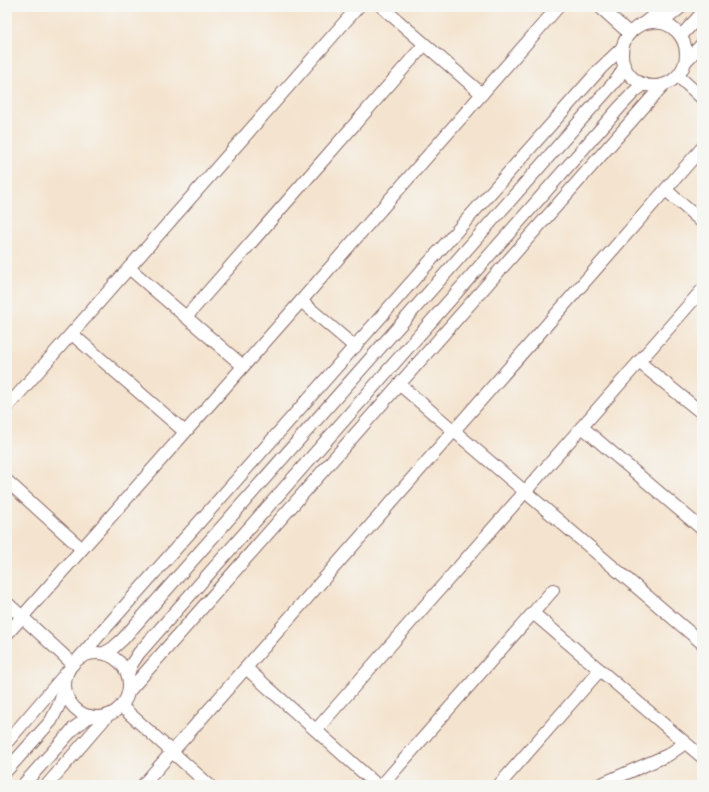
<svg xmlns="http://www.w3.org/2000/svg" width="709" height="792" font-family="'Old Standard TT',serif">
<style>
.lines{fill:none;stroke-linecap:round;stroke-linejoin:round}
.minor-casing{stroke:#866464;stroke-width:14}
.minor{stroke:#fff;stroke-width:12}
</style>
<rect width="100%" height="100%" fill="#f6f6f2"/>
<filter id="ink" filterUnits="userSpaceOnUse"><feTurbulence type="fractalNoise" baseFrequency=".025" numOctaves="2"/><feDisplacementMap in="SourceGraphic" scale="8" xChannelSelector="R" yChannelSelector="G"/><feConvolveMatrix kernelMatrix="1 2 1 2 8 2 1 2 1" color-interpolation-filters="sRGB"/></filter>
<filter id="wash" filterUnits="userSpaceOnUse"><feTurbulence type="fractalNoise" baseFrequency=".012" numOctaves="4" result="noise"/><feDisplacementMap in="SourceGraphic" scale="16" xChannelSelector="R" yChannelSelector="G"/><feGaussianBlur stdDeviation="0.9" result="paint"/><feColorMatrix in="noise" values="0 0 0 0 0 0 0 0 0 0 0 0 0 0 0 0 0 1.4 0 .05"/><feComposite in="paint" operator="in"/></filter>
<g filter="url(#wash)">
<rect width="100%" height="100%" fill="#f4e4cf"/>
</g>
<g filter="url(#ink)">
<g class="lines">
<g class="minor-casing">
<g id="minor">
<polyline points="382,7 482,94"/>
<polyline points="600,7 629,33"/>
<circle cx="654" cy="54" r="32"/>
<polyline points="660,23 670,16 681,7"/>
<polyline points="643,24 664,7"/>
<polyline points="681,36 702,13"/>
<polyline points="686,61 702,44"/>
<polyline points="678,76 702,98"/>
<polyline points="666,190 702,222"/>
<polyline points="129,268 243,366"/>
<polyline points="301,301 355,347"/>
<polyline points="186,317 424,45"/>
<polyline points="72,334 185,432"/>
<polyline points="639,362 702,413"/>
<polyline points="399,384 702,643"/>
<polyline points="7,407 358,7"/>
<polyline points="582,427 702,529"/>
<polyline points="7,481 82,549"/>
<polyline points="7,603 73,664"/>
<polyline points="533,613 702,757"/>
<polyline points="7,634 301,301 558,7"/>
<circle cx="97" cy="685" r="32"/>
<polyline points="104,653 113,648 123,639 618,78 624,67"/>
<polyline points="79,658 601,68 622,48"/>
<polyline points="246,668 377,785"/>
<polyline points="128,675 131,665 139,653 620,107 634,92 643,85"/>
<polyline points="129,691 663,85"/>
<polyline points="122,707 209,785"/>
<polyline points="316,730 702,290"/>
<polyline points="7,742 67,672"/>
<polyline points="7,770 51,721 59,705 65,686"/>
<polyline points="23,785 74,728 90,716"/>
<polyline points="47,785 107,716"/>
<polyline points="143,785 702,148"/>
<polyline points="382,785 553,590"/>
<polyline points="499,785 600,670"/>
<polyline points="599,785 668,755 685,743"/>
</g>
</g>
<use href="#minor" class="minor"/>
</g>
</g>
<rect width="709" height="792" fill="none" stroke="#f6f6f2" stroke-width="24"/>
</svg>
